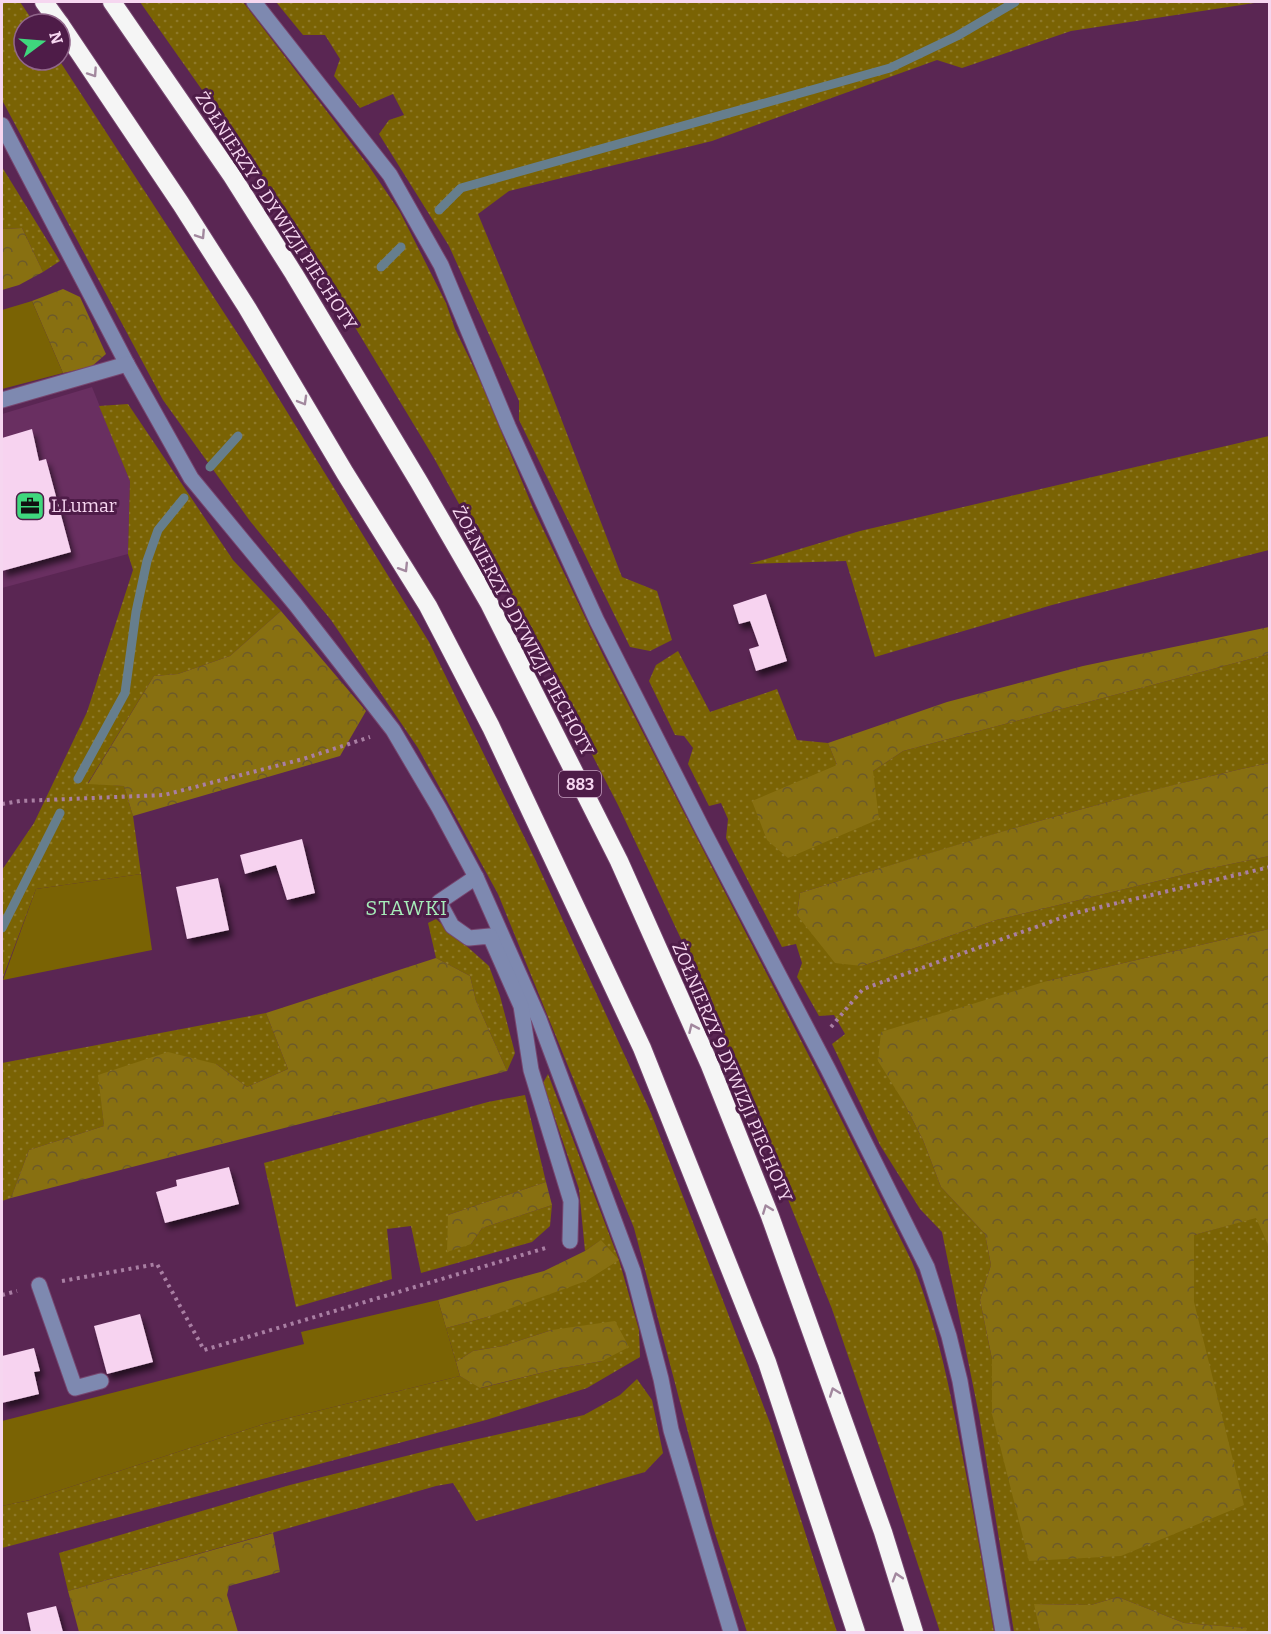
<svg xmlns="http://www.w3.org/2000/svg" width="1271" height="1634" font-family="Bitter,serif">
<style>
.built{fill:#692f61}
.grass{fill:url(#grass-dots)}
.forest{fill:url(#forest-crowns)}
.green{fill:#7a6304}
.lines{fill:none;stroke-linecap:round;stroke-linejoin:round}
.stream{stroke:#667e8d;stroke-width:9}
.building{fill:#f7d3f0;filter:url(#shadow)}
.minor-casing{stroke:#76466f;stroke-width:17}
.highway-casing{stroke:#76466f;stroke-width:20}
.path{stroke:#a97fa3;stroke-width:4;stroke-dasharray:3 4.5;stroke-linecap:butt}
.minor{stroke:#7e89b0;stroke-width:15}
.highway{stroke:#f5f5f5;stroke-width:18}
.oneway{stroke:#a2889e}
.labels{text-anchor:middle;dominant-baseline:central;stroke-width:6;stroke-linejoin:round;paint-order:stroke}
.shield{fill:#4e1c48;stroke:#c49ebe;stroke-width:1.5}
.shield-label{font-size:16px;font-weight:bold;fill:#f6d6f0}
.street-label{font-size:18px;fill:#f6d6f0;stroke:#4e1c48}
.poi-label{font-size:18px;fill:#f6d6f0;stroke:#4e1c48;text-anchor:start}
.neighbourhood-label{font-size:20px;letter-spacing:1.5px;fill:#a6edb9;stroke:#4e1c48}
</style>
<defs>
<pattern id="grass-dots" width="8" height="8" patternUnits="userSpaceOnUse" patternTransform="scale(1.5)"><rect width="8" height="8" fill="#7a6304"/><path d="M2 2h.1M6 6h.1" fill="none" stroke="#8e7929" stroke-width="1.8" stroke-linecap="round"/></pattern>
<pattern id="forest-crowns" width="20" height="18" patternUnits="userSpaceOnUse" patternTransform="scale(1.5)"><rect width="20" height="18" fill="#887011"/><path d="M2 6a3 3 0 1 1 6 0M12 15a3 3 0 1 1 6 0" fill="none" stroke="#6c5a2a"/></pattern>
<filter id="shadow"><feDropShadow dx="3.5" dy="6" stdDeviation="3" flood-color="#0009"/></filter>
</defs>
<rect width="100%" height="100%" fill="#5a2653"/>
<polygon class="built" points="92,387 130,481 128,554 2,588 2,414"/>
<g class="grass">
<polygon points="2,2 20,2 35,24 24,24 24,60 59,60 260,368 429,642 535,859 651,1113 770,1423 837,1632 747,1632 713,1527 634,1228 498,894 418,748 331,620 250,521 163,400 2,100"/>
<path d="M140,2H243L368,165L400,212L446,303L455,329L479,378L533,508L603,655L827,1091L912,1262C936,1322 949,1384 961,1448C973,1509 984,1571 994,1632H940L885,1464L832,1309L697,973L618,805L530,634L434,458L335,294L255,165Z"/>
<polygon points="276,2 1261,2 1071,31 962,68 937,60 712,141 509,191 478,214 544,374 622,577 657,591 672,640 650,651 630,647 519,420 519,401 449,246 379,134 389,120 404,115 393,94 360,108 334,76 340,59 325,35 303,35"/>
<polygon points="2,167 60,261 43,272 22,228 2,229"/>
<polygon points="128,404 233,560 281,611 230,656 178,674 154,676 88,783 124,786 133,816 141,874 36,889 2,980 2,870 34,823 87,712 133,570 128,554 130,481 99,406"/>
<polygon points="1269,436 1269,550 1052,605 875,657 846,561 749,564 860,531"/>
<path d="M678,651L710,712L777,689L797,740L828,743L837,765L873,771L903,751L1269,654V763C1110,797 956,845 800,893L797,915L862,966L996,920L1207,869L1269,856V929L1047,981L903,1101L923,1140L941,1187L985,1234L991,1265L980,1300L992,1359V1414L1194,1302V1235L1257,1217L1270,1247L1269,1632H1246V1628L1184,1623L1118,1597L1091,1605L1035,1604L1040,1632H1014L979,1415L942,1232L920,1209L880,1145L832,1044L845,1034L834,1015L819,1016L797,977L802,963L796,944L782,947L726,838L728,819L721,803L709,806L688,764L693,748L684,736L675,735L649,681L656,665Z"/>
<polygon points="436,919 489,966 500,996 515,1053 507,1071 476,1001 470,976 436,958 428,923"/>
<polygon points="266,1013 288,1069 247,1087 216,1064 99,1075 104,1126 29,1150 11,1198 2,1201 2,1063"/>
<polygon points="548,1074 619,1260 639,1330 640,1357 587,1388 486,1420 2,1548 2,1506 30,1500 264,1424 460,1376 481,1388 552,1370 602,1361 552,1330 503,1346 473,1351 456,1362 446,1328 487,1317 515,1305 601,1240 585,1251 579,1189 543,1083"/>
<polygon points="525,1095 546,1182 448,1215 449,1231 471,1244 482,1228 552,1205 550,1226 532,1242 421,1273 411,1226 387,1229 392,1279 296,1307 264,1163 488,1102"/>
<polygon points="637,1379 652,1400 663,1453 645,1472 476,1521 453,1483 436,1486 68,1591 59,1553 290,1485 442,1447 584,1415 620,1395"/>
</g>
<g class="forest">
<polygon points="22,228 43,272 19,285 2,290 2,229"/>
<polygon points="63,289 80,297 106,354 91,367 63,373 32,301"/>
<polygon points="281,611 366,711 340,756 133,816 124,786 88,784 154,676 178,674 230,656"/>
<polygon points="1269,627 1269,654 903,751 873,771 879,819 788,858 767,840 752,801 837,765 828,743 947,702 1083,666"/>
<path d="M1269,763V856L1207,869L996,920L862,966L835,963L797,915L800,893C955,845 1110,797 1269,763Z"/>
<polygon points="1269,929 1269,1247 1256,1218 1194,1235 1194,1302 1244,1505 1121,1556 1029,1561 992,1414 992,1359 980,1300 991,1265 985,1234 941,1187 923,1140 903,1101 878,1061 881,1032 1047,981"/>
<polygon points="436,958 470,976 476,1001 507,1071 11,1198 29,1150 104,1126 98,1075 168,1052 216,1064 247,1087 288,1069 266,1013"/>
<polygon points="546,1182 552,1205 482,1228 471,1244 447,1252 448,1215"/>
<polygon points="601,1240 619,1260 586,1281 487,1317 446,1328 438,1300 544,1271 585,1251"/>
<polygon points="615,1321 629,1347 602,1361 552,1370 480,1388 460,1376 456,1362 473,1351 503,1346 552,1330"/>
<polygon points="273,1533 280,1572 229,1586 227,1595 238,1632 79,1632 68,1591"/>
<polygon points="1118,1597 1184,1623 1247,1628 1246,1632 1040,1632 1034,1604 1091,1605"/>
</g>
<g class="green">
<polygon points="32,301 63,373 2,389 2,310"/>
<polygon points="141,874 152,950 3,980 36,889"/>
<polygon points="438,1300 460,1376 264,1424 30,1500 2,1506 2,1421 304,1344 301,1332"/>
</g>
<g class="lines">
<g class="stream">
<polyline points="439,210 461,188 890,68 957,36 1015,2"/>
<polyline points="381,267 401,247"/>
<polyline points="210,467 238,436"/>
<polyline points="78,779 125,693 136,612 147,561 158,530 184,498"/>
<polyline points="2,928 60,813"/>
</g>
</g>
<g class="building">
<polygon points="32,429 39,461 46,459 71,552 2,571 2,438"/>
<polygon points="766,594 787,661 756,671 749,649 759,646 750,621 739,624 733,605"/>
<polygon points="302,839 315,893 287,900 276,865 245,874 240,855"/>
<polygon points="218,878 229,930 187,939 176,887"/>
<polygon points="229,1167 239,1204 165,1223 156,1192 177,1186 176,1180"/>
<polygon points="140,1314 153,1362 107,1374 94,1326"/>
<polygon points="34,1348 40,1371 34,1372 39,1394 2,1403 2,1356"/>
<polygon points="56,1606 63,1632 31,1632 27,1613"/>
</g>
<g class="lines">
<g class="minor-casing">
<g id="minor">
<polyline points="254,2 390,175 441,265 508,426 597,621 703,830 828,1069 927,1267 949,1336 960,1381 1003,1632"/>
<polyline points="2,125 127,364 191,478 295,604 393,730 439,808 476,877 539,1019 633,1271 661,1379 671,1430 731,1632"/>
<polyline points="2,400 127,364"/>
<polyline points="476,877 439,902 452,926 469,938 490,936 521,1006 531,1070 571,1201 570,1241"/>
<polyline points="39,1285 75,1388 101,1381"/>
</g>
</g>
<g class="highway-casing">
<g id="highway">
<polyline points="44,2 60,24"/>
<polyline points="112,2 232,176 294,274 419,482 489,603 619,861 709,1063 770,1216 883,1532 914,1632"/>
<polyline points="60,24 181,204 246,306 345,473 428,606 491,727 642,1048 767,1362 856,1632"/>
</g>
</g>
<g class="path">
<polyline points="2,804 20,801 164,795 303,759 370,737"/>
<polyline points="831,1027 863,989 1075,913 1270,867"/>
<polyline points="62,1281 157,1264 204,1350 549,1247"/>
<polyline points="2,1295 17,1291"/>
</g>
<use href="#minor" class="minor"/>
<use href="#highway" class="highway"/>
</g>
<defs><path id="oneway-chevron" d="M-2-3.5L2.5 0L-2 3.5" fill="none" stroke-width="1.6" stroke-linecap="round" stroke-linejoin="round" transform="scale(1.5)"/></defs>
<g class="oneway">
<use href="#oneway-chevron" transform="translate(93 73) rotate(56)"/>
<use href="#oneway-chevron" transform="translate(201 235) rotate(57)"/>
<use href="#oneway-chevron" transform="translate(303 401) rotate(60)"/>
<use href="#oneway-chevron" transform="translate(404 568) rotate(58)"/>
<use href="#oneway-chevron" transform="translate(693 1028) rotate(-114)"/>
<use href="#oneway-chevron" transform="translate(767 1209) rotate(-111)"/>
<use href="#oneway-chevron" transform="translate(834 1392) rotate(-110)"/>
<use href="#oneway-chevron" transform="translate(897 1577) rotate(-107)"/>
</g>
<defs>
<g id="office-square" transform="scale(1.5)"><rect x="-9" y="-9" width="18" height="18" rx="4" fill="#3fd77d" stroke="#4e1c48"/><path d="M-6-3h4V-5.5h4V-3h4V5H-6ZM-1-4.5V-3h2v-1.5ZM-6 0V1H6V0Z" fill="#111"/></g>
</defs>
<g fill-rule="evenodd">
<use href="#office-square" x="30" y="506"/>
</g>
<g class="labels">
<rect class="shield" x="559" y="771" width="42" height="26" rx="4.5"/>
<g class="shield-label">
<text x="580" y="784">883</text>
</g>
<g class="street-label">
<text transform="translate(276 211) rotate(57)">ŻOŁNIERZY 9 DYWIZJI PIECHOTY</text>
<text transform="translate(523 631) rotate(62)">ŻOŁNIERZY 9 DYWIZJI PIECHOTY</text>
<text transform="translate(732 1072) rotate(67)">ŻOŁNIERZY 9 DYWIZJI PIECHOTY</text>
</g>
<g class="poi-label">
<text x="51" y="506">LLumar</text>
</g>
<g class="neighbourhood-label">
<text x="407" y="908">STAWKI</text>
</g>
</g>
<rect width="1271" height="1634" fill="none" stroke="#f6d6f0" stroke-width="6"/>
<g transform="translate(42 42) rotate(74)"><circle r="28" fill="#4e1c48" stroke="#91668b" stroke-width="1.5"/>
<path d="M0-4.5L10 22L0 15L-10 22Z" fill="#3fd77d"/>
<text y="-9" font-size="16" font-weight="bold" text-anchor="middle" fill="#f6d6f0">N</text>
</g>
</svg>
